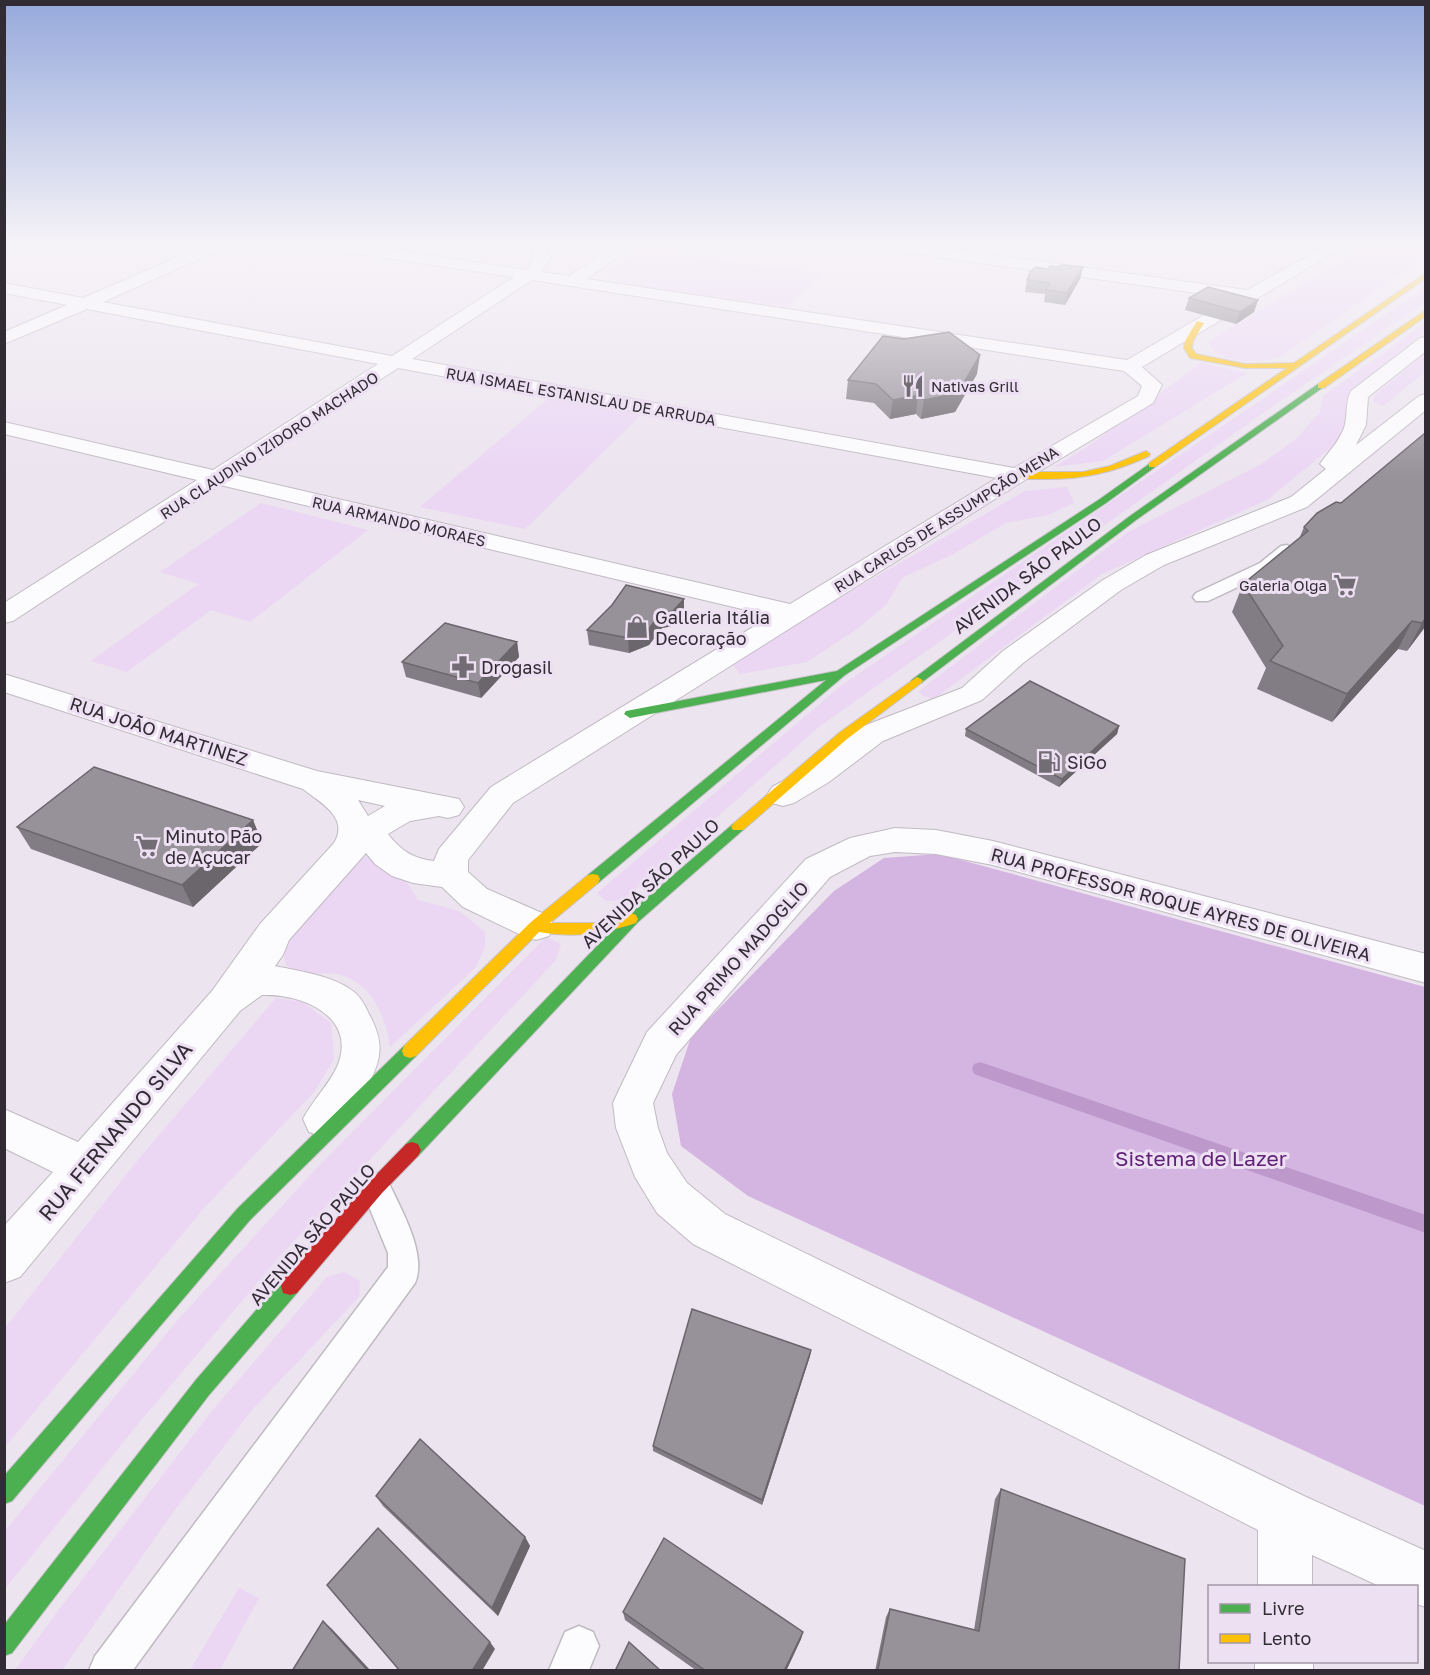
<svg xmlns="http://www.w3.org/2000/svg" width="1430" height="1675" font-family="'Golos Text',sans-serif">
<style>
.green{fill:#ebd6f4}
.forest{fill:#d4b4e1}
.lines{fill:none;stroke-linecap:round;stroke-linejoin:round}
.stream{fill:#bc98cb;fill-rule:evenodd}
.lane-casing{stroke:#c0bac2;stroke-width:3}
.street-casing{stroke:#c0bac2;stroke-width:2}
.fast-casing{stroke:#c7c3c9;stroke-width:2}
.slow-casing{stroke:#c7c3c9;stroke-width:2}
.jam-casing{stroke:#c7c3c9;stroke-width:2}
.lane{fill:#fcfbfd;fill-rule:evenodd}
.street{fill:#fcfbfd;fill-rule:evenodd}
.fast{fill:#4caf50;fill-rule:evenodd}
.slow{fill:#ffc107;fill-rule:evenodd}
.jam{fill:#c62828;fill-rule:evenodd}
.wall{fill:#827d84}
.shaded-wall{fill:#6a666b}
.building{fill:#979199;stroke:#6a666b;stroke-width:1.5}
.labels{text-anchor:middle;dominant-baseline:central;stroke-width:6;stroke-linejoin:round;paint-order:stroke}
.far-poi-label{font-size:15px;fill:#312c34;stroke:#ede0f3;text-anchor:start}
.far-street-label{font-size:15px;fill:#312c34;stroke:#ede0f3}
.street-label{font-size:18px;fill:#312c34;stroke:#ede0f3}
.poi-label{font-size:18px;fill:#312c34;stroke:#ede0f3;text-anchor:start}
.near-street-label{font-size:21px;fill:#312c34;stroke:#ede0f3}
.near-park-label{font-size:21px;fill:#602277;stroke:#ede0f3}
</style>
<rect width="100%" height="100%" fill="#ece4ef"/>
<g class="green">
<path d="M1373,243H1425V257L1280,357C1262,362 1214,366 1209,341Z"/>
<path d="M641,249L822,274L787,307L632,285C622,283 612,282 607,272Z"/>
<polygon points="1425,288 1425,302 1266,411 820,726 623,900 606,901 597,893 842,685"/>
<polygon points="1425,323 1425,331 1352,393 1351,422 1339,441 1267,500 1102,574 934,699 923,696 919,691 1128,532 1260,465 1296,439 1320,412 1323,396"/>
<polygon points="1425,353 1425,372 1383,406 1373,402 1375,395"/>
<polygon points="1199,362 1247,373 1103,461 1054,467 1087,447 1197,366"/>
<polygon points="549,398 642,414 525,529 420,507"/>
<polygon points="1067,487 1074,503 1048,515 1006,523 953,554 902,578 886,605 854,631 807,662 740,674 730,661 1025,491"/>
<polygon points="261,503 368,530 250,622 211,610 127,672 91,661 199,584 160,572"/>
<path d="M372,852L402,874L418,900L459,911L485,932V948L475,968L390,1047C385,1015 373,985 341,975C330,972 319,975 308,973C301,972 293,968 286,966L284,953L290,935L346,870Z"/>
<polygon points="546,937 561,944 555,961 280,1256 133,1430 5,1589 5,1531 176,1322 314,1171"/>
<polygon points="276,998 303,1002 331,1023 334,1059 314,1092 205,1207 5,1447 5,1328 141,1156"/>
<polygon points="344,1272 360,1281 359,1297 252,1410 171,1515 62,1670 15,1670 58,1611 212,1411 327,1277"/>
<polygon points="239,1588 259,1598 220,1670 190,1670"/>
</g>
<polygon class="forest" points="939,854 1425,987 1425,1506 748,1196 681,1146 672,1094 691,1037 834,891 884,858"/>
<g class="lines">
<polygon class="stream" points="980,1062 1426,1215 1426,1233 974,1074 972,1069 974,1064"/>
<g class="lane-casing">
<g id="lane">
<polygon points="1287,545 1295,550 1272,571 1208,601 1196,601 1193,597 1196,593 1260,563 1281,546"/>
<path d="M376,1173L386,1177C399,1206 428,1253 415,1283L133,1670H89L95,1656L388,1267V1253L361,1187L366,1177Z"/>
<polygon points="579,1626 593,1632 599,1646 589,1670 549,1670 565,1632"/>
</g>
</g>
<g class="street-casing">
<g id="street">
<path d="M210,243H231L228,246L103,302L392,356L514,277L319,248L311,243H349L526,270L534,259L532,248L526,243H544L550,259L541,272L569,276L619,243H637L587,279L1127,360L1233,298L873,248L865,243H905L1247,290L1331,243H1350L1142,367L1162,385L1153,403L1025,480L513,803L468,860V872L487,889L549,916L554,926L549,936L536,940L523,936L463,907L442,887L413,883L392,876L375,864L366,853L289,940L283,955L275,966C298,971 330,975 350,989C359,994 365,1005 369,1014C386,1045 381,1061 365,1091C355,1111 345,1130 324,1137L309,1132L303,1119C312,1101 327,1087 336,1069C360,1018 303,993 262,995L240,1011L20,1277L4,1283V1226L53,1172L4,1148V1109L78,1142L212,991L260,924L334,843C350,817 319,802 303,789L4,692V674L317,771L459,799L464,807L459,815L448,818L439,816L410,821L388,834C401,851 414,859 434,861L439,849L491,787L771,616L220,485L13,621L4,623V603L197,480L4,434V422L213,470L378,364L87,309L4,344V332L67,305L4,293V283L83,298ZM532,280L1124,371L1142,386L1138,396L1014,468L412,359ZM398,368L997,478L790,604L235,475ZM358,800L385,806L368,816Z"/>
<path d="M1426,337V351L1368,397L1366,425L1356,445L1419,396L1426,394V410L1307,507L1164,565L1121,590L1023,663L982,700L883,741L829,782L794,803L783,806L772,803L767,795L772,787L807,768L861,727L962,688L1003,651L1103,580L1146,555L1291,497L1326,469L1320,464C1328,452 1339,442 1344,428C1348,417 1345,400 1351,391L1420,338Z"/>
<polygon points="895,828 936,830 993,841 1426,954 1426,983 993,865 936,854 895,852 870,856 830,877 676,1055 653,1103 658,1128 667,1153 687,1183 725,1214 1304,1496 1426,1551 1426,1607 1416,1604 1416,1586 1379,1586 1312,1555 1312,1586 1258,1586 1258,1530 693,1244 657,1213 635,1177 616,1128 613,1103 619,1090 647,1032 806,859 850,838"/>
<rect x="1255" y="1662" width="58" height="8"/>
</g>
</g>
<g class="fast-casing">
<g id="fast">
<polygon points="1318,384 1325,386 1136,520 921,683 913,683 911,681 913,679 1130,516"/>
<polygon points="1152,462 1156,465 1155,467 1106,503 845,675 598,883 588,883 586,879 588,875 826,680 630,718 624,714 626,711 837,671 1100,499"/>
<polygon points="738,822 745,827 743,830 638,922 418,1156 412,1158 406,1156 403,1150 406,1144 628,914 733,824"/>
<polygon points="410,1044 416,1046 418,1051 416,1056 250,1220 12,1501 4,1504 4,1476 238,1208 404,1046"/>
<polygon points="290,1277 297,1279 299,1286 297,1293 209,1395 12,1653 4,1656 4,1625 195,1381 283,1279"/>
</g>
</g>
<g class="slow-casing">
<g id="slow">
<polygon points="1426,273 1426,278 1155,467 1149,467 1149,463 1287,368 1245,368 1190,358 1184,348 1185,341 1197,321 1204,323 1193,341 1192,348 1196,354 1245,364 1294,363"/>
<polygon points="1426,310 1426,316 1324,388 1318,388 1318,384"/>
<path d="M1146,451L1150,454L1149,456C1113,473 1080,480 1040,479C1031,479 1019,480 1012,475L1017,472H1083L1110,466Z"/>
<polygon points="917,677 921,679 923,681 921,683 847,739 743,830 733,830 731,827 733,824 839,733"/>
<path d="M593,874L598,875L600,879L598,883L550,923H595L631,913L636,915L638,919L636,923C603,934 573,938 539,932L416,1056L410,1058L404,1056L402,1051L404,1046L531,922L588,875Z"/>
</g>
</g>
<g class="jam-casing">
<polygon id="jam" points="412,1142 418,1144 421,1150 418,1156 382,1193 297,1293 290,1295 283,1293 281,1286 283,1279 370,1181 406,1144"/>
</g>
<use href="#lane" class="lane"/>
<use href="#street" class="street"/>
<use href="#fast" class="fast"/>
<use href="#slow" class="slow"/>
<use href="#jam" class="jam"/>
</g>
<g class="wall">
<polygon points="381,243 420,243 414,246 382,245"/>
<polygon points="1083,267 1080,279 1065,305 1044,302 1045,294 1025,292 1027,280 1048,269"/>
<polygon points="1189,298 1258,300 1254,312 1236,324 1185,310"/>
<polygon points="904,339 977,374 955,412 921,419 916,414 890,419 874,403 846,399 848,380"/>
<polygon points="1341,503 1425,627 1407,651 1398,649 1332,722 1257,689 1266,668 1232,612 1243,584 1299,539 1304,527"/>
<polygon points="684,614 673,626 662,628 649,645 629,653 589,645 587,630"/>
<polygon points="517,642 519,657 481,698 406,677 402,662"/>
<polygon points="1119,726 1117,734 1059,787 965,736 966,729"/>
<polygon points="253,820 262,843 193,907 31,849 17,827"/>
<polygon points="811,1350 810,1356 762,1505 653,1451 653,1446"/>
<polygon points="1001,1489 1179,1671 875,1671 886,1617 890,1609 974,1630 995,1499"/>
<polygon points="376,1496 525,1537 530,1546 498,1616 383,1506"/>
<polygon points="623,1612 803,1632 801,1639 786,1671 697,1671 625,1620"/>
</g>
<g class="shaded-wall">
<polygon points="1083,267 1080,279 1065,305 1067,293"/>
<polygon points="1258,300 1254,312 1236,324 1240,312"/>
<polygon points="980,355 977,374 955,412 921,419 924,400"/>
<polygon points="918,395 916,414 890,419 893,400"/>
<polygon points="684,599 684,614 673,626 662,628 649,645 629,653 628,638 661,613"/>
<polygon points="1425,619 1425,627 1407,651 1422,623"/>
<polygon points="1412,621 1398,649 1332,722 1347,694"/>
<polygon points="517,642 519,657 481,698 478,683"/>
<polygon points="1119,726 1117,734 1059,787 1062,779"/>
<polygon points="253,820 262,843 193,907 182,885"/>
<polygon points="811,1350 810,1356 762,1505 762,1500"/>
<polygon points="525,1537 530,1546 498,1616 492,1608"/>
<polygon points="323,1621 332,1629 371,1671 368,1671"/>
<polygon points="803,1632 801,1639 786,1671 784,1671"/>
<polygon points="490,1642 495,1649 482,1671 472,1671"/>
</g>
<g class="building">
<polygon points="1061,265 1083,267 1067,293 1046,290 1050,283 1027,280 1030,272 1036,267 1048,269 1050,266 1058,267"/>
<polygon points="1208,287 1258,300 1240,312 1189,298"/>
<polygon points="949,332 980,355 958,393 924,400 918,395 893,400 876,384 848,380 883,336 904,339"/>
<polygon points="1425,433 1425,619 1422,623 1412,621 1347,694 1270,661 1283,646 1243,584 1308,531 1304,527 1317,513 1336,502 1341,503"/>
<polygon points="626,585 684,599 673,611 661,613 648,630 628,638 587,630 612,605"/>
<polygon points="445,623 517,642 478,683 402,662"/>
<polygon points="1030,681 1119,726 1062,779 966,729"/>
<polygon points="94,767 253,820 182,885 17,827"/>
<polygon points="692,1309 811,1350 762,1500 653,1446"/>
<polygon points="420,1439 525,1537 492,1608 376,1496"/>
<polygon points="1001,1489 1185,1559 1179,1671 881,1671 878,1669 890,1609 979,1631"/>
<polygon points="378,1528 490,1642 472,1671 400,1671 327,1585"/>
<polygon points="664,1538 803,1632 784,1671 706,1671 623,1612"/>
<polygon points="323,1621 368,1671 292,1671"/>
<polygon points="629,1642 661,1671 615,1671"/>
</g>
<linearGradient id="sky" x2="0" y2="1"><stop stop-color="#96a9dc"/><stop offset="0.51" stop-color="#f6f3f8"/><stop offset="1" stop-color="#f6f3f8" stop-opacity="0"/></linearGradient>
<rect width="1430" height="477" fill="url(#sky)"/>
<defs>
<g id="restaurant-bare" transform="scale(1.8)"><path d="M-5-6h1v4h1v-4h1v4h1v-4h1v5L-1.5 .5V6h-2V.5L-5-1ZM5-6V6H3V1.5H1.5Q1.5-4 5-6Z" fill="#726c75" stroke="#ede0f3" stroke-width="2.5" paint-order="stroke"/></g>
<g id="supermarket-bare" transform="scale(1.8)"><path d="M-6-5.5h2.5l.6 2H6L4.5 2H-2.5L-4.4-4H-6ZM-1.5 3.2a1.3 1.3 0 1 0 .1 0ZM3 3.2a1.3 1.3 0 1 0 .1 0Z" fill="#726c75" stroke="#ede0f3" stroke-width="2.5" paint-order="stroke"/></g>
<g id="shop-bare" transform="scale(1.8)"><path d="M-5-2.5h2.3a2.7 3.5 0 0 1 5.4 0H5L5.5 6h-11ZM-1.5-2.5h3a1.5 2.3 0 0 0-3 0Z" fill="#726c75" stroke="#ede0f3" stroke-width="2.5" paint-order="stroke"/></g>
<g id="pharmacy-bare" transform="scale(1.8)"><path d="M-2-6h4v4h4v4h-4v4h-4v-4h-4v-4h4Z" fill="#726c75" stroke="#ede0f3" stroke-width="2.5" paint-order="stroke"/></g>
<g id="fuel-bare" transform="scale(1.8)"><path d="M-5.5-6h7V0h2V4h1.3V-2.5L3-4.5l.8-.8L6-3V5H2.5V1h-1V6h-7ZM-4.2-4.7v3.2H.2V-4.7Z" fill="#726c75" stroke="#ede0f3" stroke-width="2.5" paint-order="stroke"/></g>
</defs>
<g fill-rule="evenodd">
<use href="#restaurant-bare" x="913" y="386"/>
<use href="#supermarket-bare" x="1345" y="585"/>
<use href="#shop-bare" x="637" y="627"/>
<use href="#pharmacy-bare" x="463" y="667"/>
<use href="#fuel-bare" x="1049" y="762"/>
<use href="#supermarket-bare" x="147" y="846"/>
</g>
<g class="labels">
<g class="far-poi-label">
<text x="931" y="386">Nativas Grill</text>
<text x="1327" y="585" text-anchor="end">Galeria Olga</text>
</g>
<g class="far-street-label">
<text transform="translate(581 396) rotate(10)">RUA ISMAEL ESTANISLAU DE ARRUDA</text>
<text transform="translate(269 445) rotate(-33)">RUA CLAUDINO IZIDORO MACHADO</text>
<text transform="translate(946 519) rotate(-32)">RUA CARLOS DE ASSUMPÇÃO MENA</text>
<text transform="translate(399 521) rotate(13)">RUA ARMANDO MORAES</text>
</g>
<g class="street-label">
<text transform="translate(1027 575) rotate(-37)">AVENIDA SÃO PAULO</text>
<text transform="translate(159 731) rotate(18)">RUA JOÃO MARTINEZ</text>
<text transform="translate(650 883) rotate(-43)">AVENIDA SÃO PAULO</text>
<text transform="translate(1181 904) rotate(15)">RUA PROFESSOR ROQUE AYRES DE OLIVEIRA</text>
<text transform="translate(738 958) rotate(-48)">RUA PRIMO MADOGLIO</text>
<text transform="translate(312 1234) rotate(-49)">AVENIDA SÃO PAULO</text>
</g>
<g class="poi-label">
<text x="655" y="617">Galleria Itália<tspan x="655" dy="21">Decoração</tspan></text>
<text x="481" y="667">Drogasil</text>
<text x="1067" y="762">SiGo</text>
<text x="165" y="836">Minuto Pão<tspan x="165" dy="21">de Açucar</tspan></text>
</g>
<g class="near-street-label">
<text transform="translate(115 1131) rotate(-50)">RUA FERNANDO SILVA</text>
</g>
<g class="near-park-label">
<text x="1201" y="1158">Sistema de Lazer</text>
</g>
</g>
<rect width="1430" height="1675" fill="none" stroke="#312c34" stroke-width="12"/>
<rect x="1208" y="1585" width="210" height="78" fill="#ede0f3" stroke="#a298a7" stroke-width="1.5"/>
<rect x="1220" y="1604" width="30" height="9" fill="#4caf50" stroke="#a298a7" stroke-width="1.5"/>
<text x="1262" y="1615" font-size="18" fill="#312c34">Livre</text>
<rect x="1220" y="1634" width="30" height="9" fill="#ffc107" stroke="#a298a7" stroke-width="1.5"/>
<text x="1262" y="1645" font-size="18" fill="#312c34">Lento</text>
</svg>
